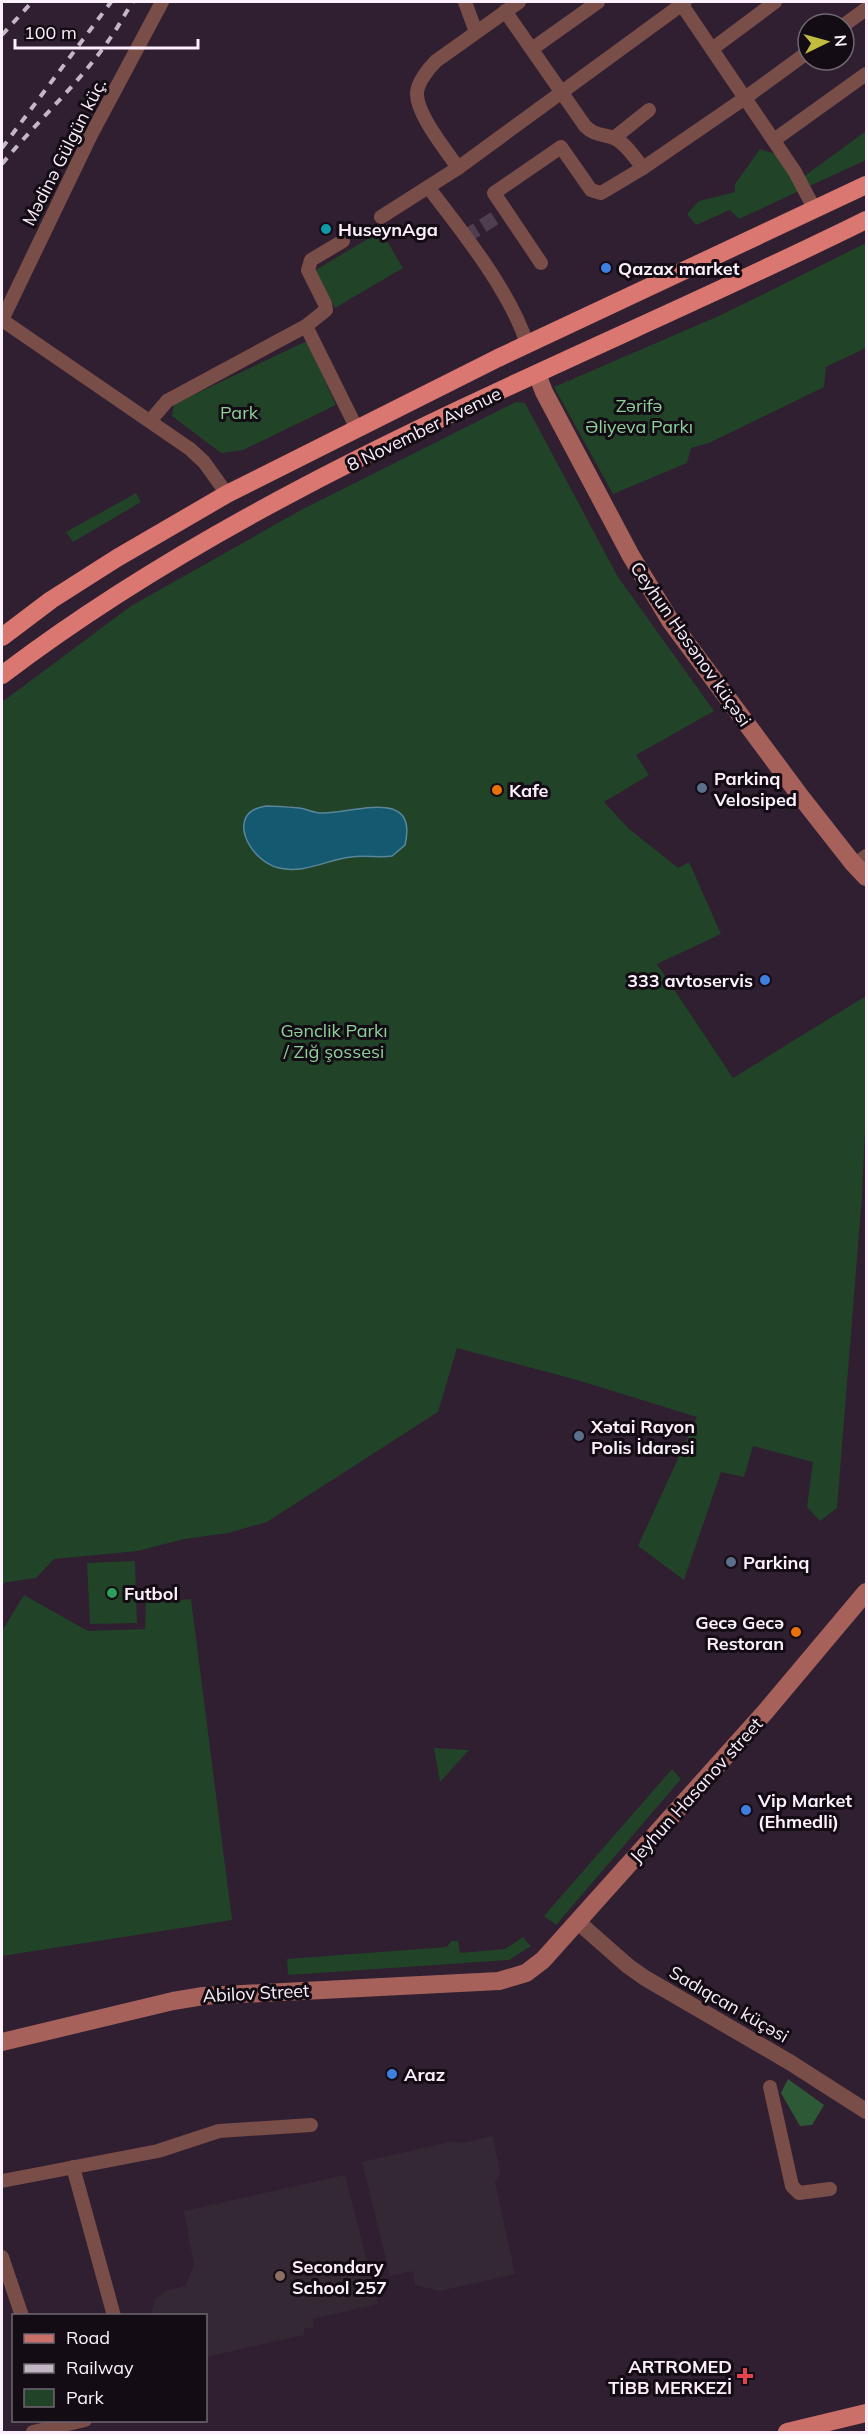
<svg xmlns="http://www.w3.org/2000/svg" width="868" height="2434" font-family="Mulish,sans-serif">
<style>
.education{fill:#352835}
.green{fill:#214328}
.forest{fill:#2d5937}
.water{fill:#145970;stroke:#5a869a;stroke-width:1.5}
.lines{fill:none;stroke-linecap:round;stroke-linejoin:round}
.minor-tunnel{stroke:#4f3e50;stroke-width:14;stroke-dasharray:14 7;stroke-linecap:butt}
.minor{stroke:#794d48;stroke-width:14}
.tertiary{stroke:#794d48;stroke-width:16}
.secondary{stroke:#a7615b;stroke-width:18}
.primary{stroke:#ca7069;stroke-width:18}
.trunk{stroke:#da7770;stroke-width:18}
.rail{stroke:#c4b7c5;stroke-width:4;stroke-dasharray:8 8;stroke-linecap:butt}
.culture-dot{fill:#0f9aa8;stroke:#130c14;stroke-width:2}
.shop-dot{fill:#3f7fe0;stroke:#130c14;stroke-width:2}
.service-dot{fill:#5c6f8a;stroke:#130c14;stroke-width:2}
.food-dot{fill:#e8710a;stroke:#130c14;stroke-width:2}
.leisure-dot{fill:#2e9e5b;stroke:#130c14;stroke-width:2}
.education-dot{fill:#8d6e63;stroke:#130c14;stroke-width:2}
.health-dot{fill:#e0444e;stroke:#130c14;stroke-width:2}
.labels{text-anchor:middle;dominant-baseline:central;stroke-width:6;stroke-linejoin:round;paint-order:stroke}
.street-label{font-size:18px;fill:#fcf0fd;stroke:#130c14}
.poi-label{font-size:18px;font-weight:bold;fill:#fcf0fd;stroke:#130c14;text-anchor:start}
.park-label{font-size:18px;fill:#8dd199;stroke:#130c14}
</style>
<rect width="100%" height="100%" fill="#301e31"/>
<g class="education">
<polygon points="493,2136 500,2174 495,2182 515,2274 440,2291 415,2285 413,2271 390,2276 362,2162 453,2141 462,2143"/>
<polygon points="345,2175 378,2304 313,2319 314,2327 304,2329 304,2335 206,2357 206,2316 151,2315 155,2299 166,2291 185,2286 194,2265 184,2211"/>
</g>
<g class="green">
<polygon points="866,131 866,160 739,219 730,210 696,225 687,214 699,201 735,192 735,184 760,149 776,154 795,183"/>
<polygon points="381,231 403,268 335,308 314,271"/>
<polygon points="866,243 866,348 826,367 824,387 709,443 691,448 687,463 613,494 554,387 721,315"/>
<polygon points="307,341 336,405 243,450 221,453 172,416 174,404"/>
<polygon points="516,402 525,403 618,577 714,711 636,755 649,775 604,802 628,828 678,868 689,862 721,934 657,964 733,1078 866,996 866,1108 862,1196 837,1508 820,1521 807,1507 813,1462 753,1446 744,1477 721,1472 684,1580 638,1546 697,1417 577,1380 457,1348 438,1412 267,1522 228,1533 184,1539 138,1551 54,1559 36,1578 2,1583 2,702 131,606 301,510"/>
<polygon points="136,493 141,502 73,542 66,532"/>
<polygon points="135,1561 137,1623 90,1624 87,1563"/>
<polygon points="24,1595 88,1631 145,1629 146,1603 191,1599 232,1920 2,1956 2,1631"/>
<polygon points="434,1748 469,1750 440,1782"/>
<polygon points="672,1769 681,1779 556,1925 544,1916"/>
<polygon points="523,1937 531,1946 509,1960 288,1975 287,1959 447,1947 451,1941 458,1941 460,1953 505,1949"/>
</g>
<polygon class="forest" points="788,2079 824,2105 812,2125 800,2126 781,2093"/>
<path class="water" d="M266,806C277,806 288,807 299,808C307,809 314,813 322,813C352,814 419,786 405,845L392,856C379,858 365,855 351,857C326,860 304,874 279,868C249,861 224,812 266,806Z"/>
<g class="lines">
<polyline class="minor-tunnel" points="465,237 506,211"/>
<g class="minor">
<polyline points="465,2 476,32"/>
<polyline points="680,2 795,172 815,210"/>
<path d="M505,11L585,126C596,137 604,133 616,139C627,145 635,158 643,168"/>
<polyline points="844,25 866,9"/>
<polyline points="532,49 598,2"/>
<polyline points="712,49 775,2"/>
<polyline points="614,138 649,110"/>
<polyline points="774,140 866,74"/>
<path d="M458,168C447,151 416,114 417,93C417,83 429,68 436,61L519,2"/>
<path d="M428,187C462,231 510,291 527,344"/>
<polyline points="381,217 458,168 685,2"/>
<polyline points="541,263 494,193 561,147 591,190 601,193 643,168 745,98 808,52"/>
<polyline points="2,320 91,135 162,2"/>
<polyline points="2,320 190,449 204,462 227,494"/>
<polyline points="306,326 356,427"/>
<polyline points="150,421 167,401 306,326 326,310 325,304 308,270 311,260 343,241"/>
<polyline points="854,865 866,856"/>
<polyline points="770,2087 792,2186 799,2193 830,2189"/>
<polyline points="73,2167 114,2316"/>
<polyline points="2,2181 158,2151 219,2131 311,2125"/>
<polyline points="2,2257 22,2316"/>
<polyline points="33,2432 85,2420"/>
</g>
<polyline class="tertiary" points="578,1922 628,1966 645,1978 791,2063 866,2111"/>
<g class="secondary">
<polyline points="537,374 544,392 631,556 671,622 801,797 852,862 866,877"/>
<polyline points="2,2042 173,2001 203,1996 499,1981 526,1973 543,1960 766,1711 866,1592"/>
</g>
<polyline class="primary" points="787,2432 866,2413"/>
<g class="trunk">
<polyline points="2,637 51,600 117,558 227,494 498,358 866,185"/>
<path d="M2,675C262,477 575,364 866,220"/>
</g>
<g class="rail">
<polyline points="2,35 32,2"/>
<polyline points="2,148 111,2"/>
<path d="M2,164C37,121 80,83 111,37C119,26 125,13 133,2"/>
</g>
</g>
<circle class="culture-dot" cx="326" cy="229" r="6"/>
<g class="shop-dot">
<circle cx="606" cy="268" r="6"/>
<circle cx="765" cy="980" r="6"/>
<circle cx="746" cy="1810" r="6"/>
<circle cx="392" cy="2074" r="6"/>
</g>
<g class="service-dot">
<circle cx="702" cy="788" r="6"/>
<circle cx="579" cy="1436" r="6"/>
<circle cx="731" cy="1562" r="6"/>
</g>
<g class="food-dot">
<circle cx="497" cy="790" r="6"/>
<circle cx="796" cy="1632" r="6"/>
</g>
<circle class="leisure-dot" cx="112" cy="1593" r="6"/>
<circle class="education-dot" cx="280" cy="2276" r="6"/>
<path class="health-dot" d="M742 2367h6v6h6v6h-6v6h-6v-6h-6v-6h6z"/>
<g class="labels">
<g class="street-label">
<text transform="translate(64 152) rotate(-63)">Mədinə Gülgün küç.</text>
<text transform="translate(424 429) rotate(-26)">8 November Avenue</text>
<text transform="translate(691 644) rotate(55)">Ceyhun Həsənov küçəsi</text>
<text transform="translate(696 1790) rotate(-48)">Jeyhun Hasanov street</text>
<text transform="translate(256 1993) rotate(-3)">Abilov Street</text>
<text transform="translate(729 2004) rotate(30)">Sadıqcan küçəsi</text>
</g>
<g class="poi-label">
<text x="338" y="229">HuseynAga</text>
<text x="618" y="268">Qazax market</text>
<text x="714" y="778">Parkinq<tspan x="714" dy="21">Velosiped</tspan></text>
<text x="509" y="790">Kafe</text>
<text x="753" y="980" text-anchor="end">333 avtoservis</text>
<text x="591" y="1426">Xətai Rayon<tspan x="591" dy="21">Polis İdarəsi</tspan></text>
<text x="743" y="1562">Parkinq</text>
<text x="124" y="1593">Futbol</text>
<text x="784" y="1622" text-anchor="end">Gecə Gecə<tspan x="784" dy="21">Restoran</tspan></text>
<text x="758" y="1800">Vip Market<tspan x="758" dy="21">(Ehmedli)</tspan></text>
<text x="404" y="2074">Araz</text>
<text x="292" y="2266">Secondary<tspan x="292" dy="21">School 257</tspan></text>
<text x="732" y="2366" text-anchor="end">ARTROMED<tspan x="732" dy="21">TİBB MERKEZİ</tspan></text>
</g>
<g class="park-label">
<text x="639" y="405">Zərifə<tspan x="639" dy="21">Əliyeva Parkı</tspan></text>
<text x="239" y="412">Park</text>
<text x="334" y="1030">Gənclik Parkı<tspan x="334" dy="21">/ Zığ şossesi</tspan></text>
</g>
</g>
<rect width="868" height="2434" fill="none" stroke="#fcf0fd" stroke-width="6"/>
<rect x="12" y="2314" width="195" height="108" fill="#130c14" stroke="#706771" stroke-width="1.5"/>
<rect x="24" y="2334" width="30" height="9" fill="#ca7069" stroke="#706771" stroke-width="1.5"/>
<text x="66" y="2344" font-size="18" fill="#fcf0fd">Road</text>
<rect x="24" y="2364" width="30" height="9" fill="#c4b7c5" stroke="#706771" stroke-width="1.5"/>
<text x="66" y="2374" font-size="18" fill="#fcf0fd">Railway</text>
<rect x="24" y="2389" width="30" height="18" fill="#214328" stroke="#706771" stroke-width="1.5"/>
<text x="66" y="2404" font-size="18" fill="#fcf0fd">Park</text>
<g transform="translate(826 42) rotate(85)"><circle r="28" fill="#130c14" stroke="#706771" stroke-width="1.5"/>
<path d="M0-4.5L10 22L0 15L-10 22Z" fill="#c2bd3f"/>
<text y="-9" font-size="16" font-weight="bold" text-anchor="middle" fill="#fcf0fd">N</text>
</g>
<path d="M15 39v9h183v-9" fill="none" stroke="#fcf0fd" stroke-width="3"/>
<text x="24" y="39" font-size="18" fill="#fcf0fd" stroke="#130c14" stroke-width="4.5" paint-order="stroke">100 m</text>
</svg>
